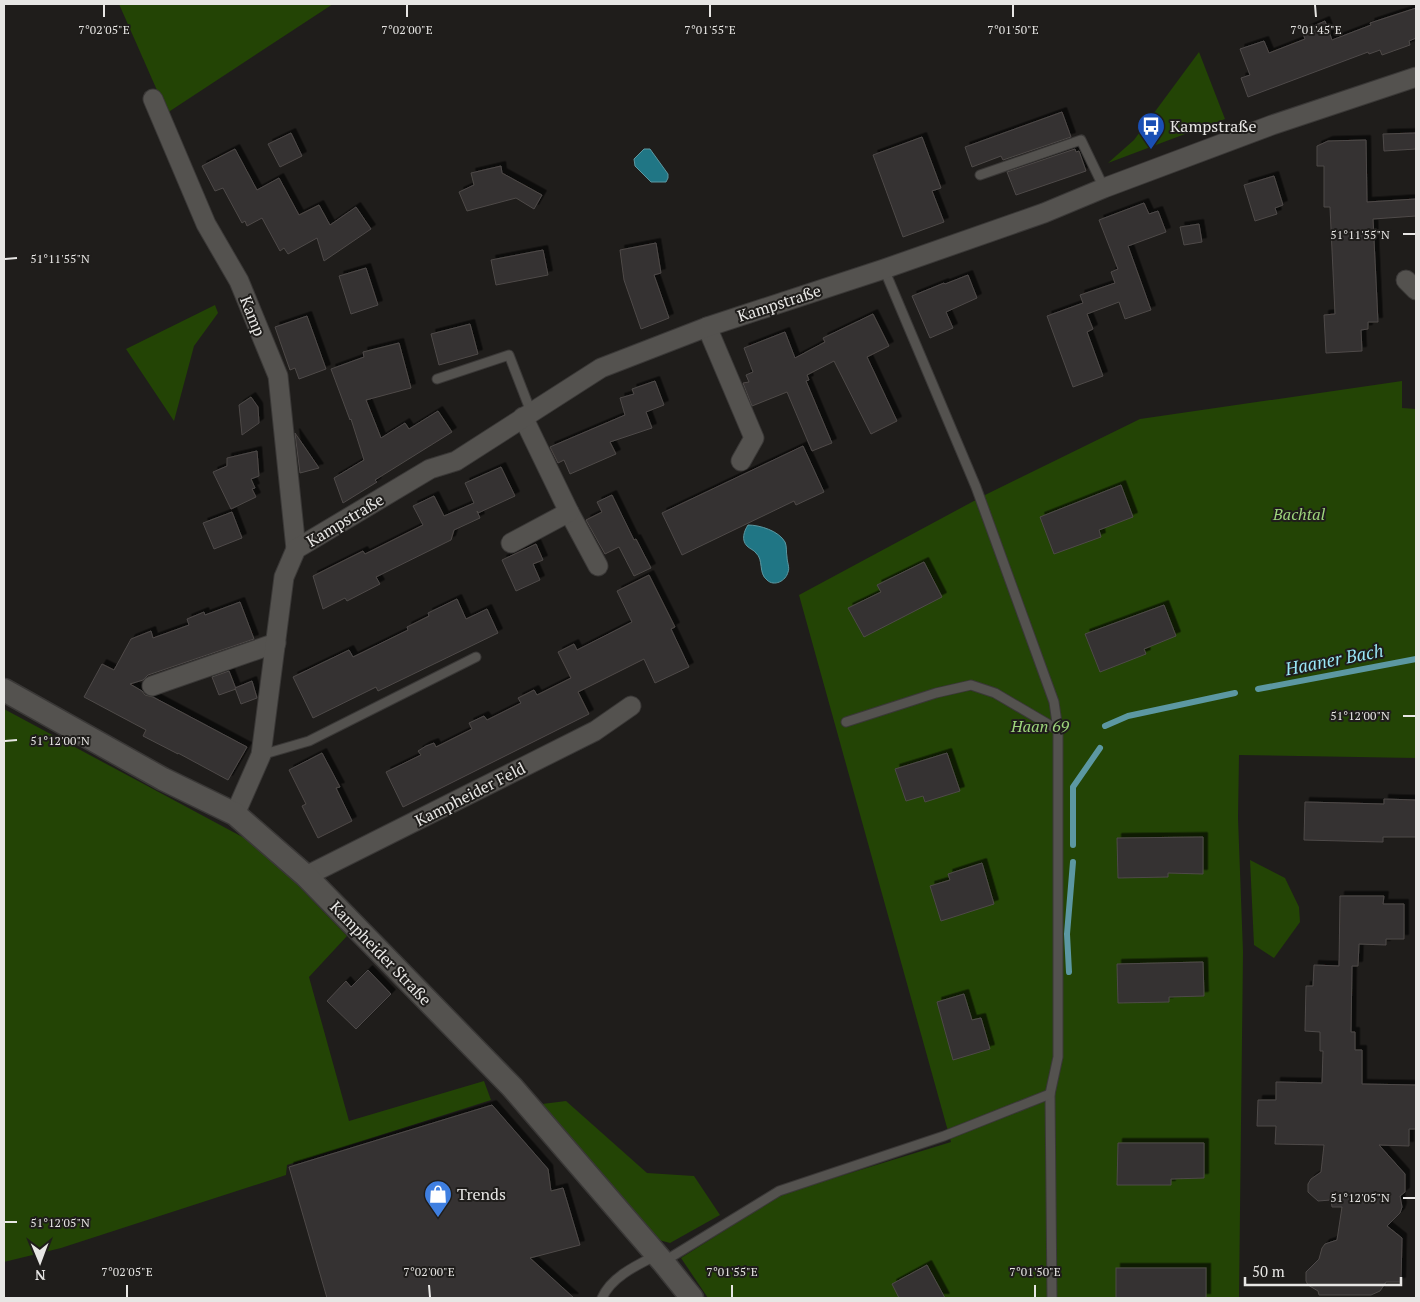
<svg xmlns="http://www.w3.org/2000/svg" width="1420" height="1302" font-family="'PT Serif',serif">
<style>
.green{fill:#234405}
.water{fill:#207685;stroke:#5c98a2}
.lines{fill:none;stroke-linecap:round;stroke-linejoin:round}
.stream{stroke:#5c98a2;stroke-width:6}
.building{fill:#353130;stroke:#4e4a49;filter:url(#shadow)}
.service-casing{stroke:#3a3837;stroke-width:11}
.minor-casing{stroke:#3a3837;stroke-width:21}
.tertiary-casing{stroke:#3a3837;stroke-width:25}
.service{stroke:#54524f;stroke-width:9}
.minor{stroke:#54524f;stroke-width:19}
.tertiary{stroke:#54524f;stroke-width:22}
.ticks{fill:none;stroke:#e7e6e4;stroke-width:2}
.labels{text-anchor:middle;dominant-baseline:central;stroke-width:4;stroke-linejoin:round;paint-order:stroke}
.poi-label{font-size:16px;fill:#e7e6e4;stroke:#1f1d1b;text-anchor:start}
.street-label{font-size:16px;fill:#e7e6e4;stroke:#1f1d1b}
.park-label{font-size:16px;font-style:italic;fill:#9ed57c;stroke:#1f1d1b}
.water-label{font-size:18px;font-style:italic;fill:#99e6f6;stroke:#1f1d1b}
.ticks-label{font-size:12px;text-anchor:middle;fill:#e7e6e4;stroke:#1f1d1b;stroke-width:4;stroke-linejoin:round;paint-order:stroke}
</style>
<defs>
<filter id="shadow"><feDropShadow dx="4.5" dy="-4.5" stdDeviation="0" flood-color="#0009"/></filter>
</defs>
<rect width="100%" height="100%" fill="#1f1d1b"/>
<g class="green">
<polygon points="119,4 333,4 167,113"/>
<polygon points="1199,52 1225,119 1108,163 1134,140"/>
<polygon points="215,305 218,313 194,346 174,421 126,349"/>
<polygon points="1402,381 1402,408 1416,409 1416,758 1239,755 1238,818 1243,952 1239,1298 708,1298 681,1258 782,1194 951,1142 799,595 985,495 1140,419"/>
<polygon points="4,709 261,847 347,936 309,977 349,1121 484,1081 491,1100 287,1165 286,1175 271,1180 61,1248 4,1262"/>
<polygon points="1250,860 1285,878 1299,907 1300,922 1274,958 1254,945"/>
<polygon points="566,1101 647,1173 694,1176 720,1215 670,1243 659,1240 542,1104"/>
</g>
<g class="water">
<polygon points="644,149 650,149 668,174 668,178 666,182 651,182 635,166 634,159"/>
<path d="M748,525C760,525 779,531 785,542C787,546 786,552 787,557C787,562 790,568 788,572C786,581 774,587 767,580C758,573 764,560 756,553C754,550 750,549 747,546C741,540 744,531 748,525Z"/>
</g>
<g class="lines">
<g class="stream">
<polyline points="1258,689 1416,659"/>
<polyline points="1105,726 1128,716 1235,693"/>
<polyline points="1073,845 1073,787 1100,748"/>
<polyline points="1069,972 1067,934 1073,862"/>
</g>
</g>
<g class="building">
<polygon points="1416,8 1416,38 1409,41 1410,45 1382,55 1380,50 1369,54 1368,52 1248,97 1241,78 1250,75 1240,49 1264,41 1269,53 1305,39 1302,31 1325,21 1332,40 1371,25 1370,23"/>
<polygon points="1062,112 1071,137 1003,160 1001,156 972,167 965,147"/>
<polygon points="291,133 302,156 280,167 268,144"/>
<polygon points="1416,133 1416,149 1384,151 1383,134"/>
<polygon points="922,137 941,188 932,191 944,222 903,237 873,155"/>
<polygon points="1366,140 1367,202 1416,199 1416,216 1373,219 1378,322 1368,322 1368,329 1361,330 1362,351 1326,353 1324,315 1335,314 1330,207 1324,207 1324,166 1317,166 1317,146 1328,141"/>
<polygon points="235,149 257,190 279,178 299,215 319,205 330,225 356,207 371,229 324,261 317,238 288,254 284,248 280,251 262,218 247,226 245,221 242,223 223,188 215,191 202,166"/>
<polygon points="1075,149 1076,152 1079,151 1086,171 1016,195 1007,172"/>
<polygon points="501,166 502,173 542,195 534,209 516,198 467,211 459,192 474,185 471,173"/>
<polygon points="1274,176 1283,205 1275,208 1277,214 1255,221 1244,185"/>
<polygon points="1144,203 1149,214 1158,211 1166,232 1128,246 1151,310 1125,319 1119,302 1087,314 1093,329 1087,332 1103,376 1073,387 1047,316 1083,303 1080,295 1115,283 1111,272 1118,269 1099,220"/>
<polygon points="1199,224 1202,242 1184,245 1180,227"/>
<polygon points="656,243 661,273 654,275 669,318 641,329 624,280 620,250"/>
<polygon points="543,250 548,275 496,285 491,260"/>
<polygon points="366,268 378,305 351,314 339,276"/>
<polygon points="968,275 977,298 946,312 953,328 930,338 912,296 944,283 945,284"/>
<polygon points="873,314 889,346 867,357 897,421 871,434 834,361 807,375 809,380 806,381 832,443 812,451 787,392 752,406 743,383 749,382 746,375 753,372 744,348 785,332 795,358 825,342 823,338"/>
<polygon points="307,316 326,369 299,379 295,368 290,370 275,327"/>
<polygon points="470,324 478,354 439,365 431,334"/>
<polygon points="399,343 411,388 366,400 381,438 405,423 409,429 438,411 452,432 375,480 377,482 343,503 334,478 364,460 351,419 350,420 331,369 364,357 363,352"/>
<polygon points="655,381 664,405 646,412 652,428 610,442 616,454 570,474 564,460 558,463 550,447 625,415 620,398 634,394 632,389"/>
<polygon points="251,397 258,407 259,423 242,435 239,405"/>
<polygon points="295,433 319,468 300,473"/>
<polygon points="803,446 824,492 796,505 794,501 682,555 662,513"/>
<polygon points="257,451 259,476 251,479 255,488 252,489 256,497 231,509 213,472 227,466 227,458"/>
<polygon points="501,467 515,496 478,513 477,511 480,518 454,530 451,540 376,577 380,584 347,601 345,598 323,609 313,576 363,551 365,554 423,525 413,506 434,496 444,516 474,503 465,483"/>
<polygon points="1121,485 1133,517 1099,530 1101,537 1054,554 1040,517"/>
<polygon points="612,495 634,540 636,539 651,568 634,576 619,547 605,554 586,520 602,512 597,502"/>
<polygon points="232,512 242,538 214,549 203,523"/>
<polygon points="536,544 543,560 533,564 540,580 516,591 502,560"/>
<polygon points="924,562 942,597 864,637 848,608 881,592 877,585"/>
<polygon points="649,575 675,627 671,629 689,667 655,683 644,659 578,692 589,714 403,807 386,772 421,755 418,751 426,746 434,743 436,747 472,729 469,723 484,716 487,720 521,703 518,698 534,690 537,695 571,678 558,652 574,644 577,650 632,622 617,591"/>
<polygon points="457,599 466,619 487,609 498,633 378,691 376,687 313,718 293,677 349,650 353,657 408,630 407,627 429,616 428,613"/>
<polygon points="240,602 254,639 148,675 143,680 130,684 142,691 145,695 153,697 247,747 228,780 178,753 178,754 143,736 146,730 84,697 102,664 114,670 131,639 151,631 153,638 189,625 187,619 204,612 205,615"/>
<polygon points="1164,605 1176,636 1144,649 1146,654 1100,672 1085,634"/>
<polygon points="229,671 236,689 219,695 212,677"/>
<polygon points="252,681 257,698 241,704 235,688"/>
<polygon points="322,753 340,787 336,788 352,821 318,838 302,806 306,804 289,770"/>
<polygon points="947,753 960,791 925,802 923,796 906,801 895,769"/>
<polygon points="1384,799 1416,800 1416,837 1383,837 1383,842 1304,840 1305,802 1384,804"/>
<polygon points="1203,837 1203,874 1168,873 1168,877 1118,878 1117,838"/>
<polygon points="982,863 994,904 941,921 930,886 950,880 948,874"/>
<polygon points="1340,896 1384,896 1383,904 1404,904 1404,939 1386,939 1386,945 1359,944 1358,966 1352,966 1351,1032 1355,1032 1355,1050 1362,1050 1362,1084 1416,1085 1416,1129 1409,1129 1409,1146 1379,1145 1405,1174 1405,1192 1400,1196 1402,1207 1400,1213 1387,1226 1402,1238 1401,1282 1386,1282 1380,1291 1371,1295 1319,1295 1318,1291 1308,1285 1306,1281 1306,1272 1319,1259 1322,1248 1325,1244 1337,1240 1342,1207 1332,1207 1331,1200 1318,1201 1308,1192 1308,1184 1311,1179 1321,1172 1324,1145 1275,1144 1276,1126 1257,1126 1258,1100 1276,1100 1276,1082 1322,1083 1323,1051 1320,1051 1320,1032 1305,1031 1306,986 1313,986 1314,965 1339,966"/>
<polygon points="1203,962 1204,996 1169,997 1169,1002 1118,1003 1117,964"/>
<polygon points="368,970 391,994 356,1029 327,1001 346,981 351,987"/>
<polygon points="964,994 972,1020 981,1018 990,1049 953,1060 937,1002"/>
<polygon points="492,1105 548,1169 551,1191 563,1188 580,1245 530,1258 574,1298 327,1298 289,1167"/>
<polygon points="1118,1143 1204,1143 1204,1178 1171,1179 1171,1185 1117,1185"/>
<polygon points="927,1265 945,1298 899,1298 892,1284"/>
<rect x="1116" y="1268" width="90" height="30"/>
</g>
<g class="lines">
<g class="service-casing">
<g id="service">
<polyline points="980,175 1081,140 1104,188"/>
<polyline points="884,269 976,487 1054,702 1058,730 1058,1057 1050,1094 1052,1298"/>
<polyline points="437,379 509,355 531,412"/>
<polyline points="846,722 936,693 971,685 995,693 1058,730"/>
<polyline points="261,755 309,741 476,657"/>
<polyline points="663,1262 779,1191 944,1136 1050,1094"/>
<path d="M602,1298C611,1277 637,1265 657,1255"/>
</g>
</g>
<g class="minor-casing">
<g id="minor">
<polyline points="153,99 206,224 239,281 278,376 296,549"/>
<polyline points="1406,280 1416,290"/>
<polyline points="707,327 754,438 741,461"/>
<polyline points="569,512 598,566"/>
<polyline points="511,543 569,512 523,417"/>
<polyline points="152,686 276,643"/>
<polyline points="235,814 261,755 284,577 296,549 430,469 456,461 601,368 707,327 884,269 1044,213 1104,188 1272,125 1416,77"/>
<polyline points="306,876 595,731 631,706"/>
</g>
</g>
<g class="tertiary-casing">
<polyline id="tertiary" points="4,690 163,779 235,814 306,876 512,1087 663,1262 692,1298"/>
</g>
<use href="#service" class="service"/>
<use href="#minor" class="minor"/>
<use href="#tertiary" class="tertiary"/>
</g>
<path class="ticks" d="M104,5V17M407,5V17M710,5V17M1013,5V17M1315,5L1316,17M1403,234H1415M5,259L17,258M1403,716H1415M5,741L17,740M1403,1198H1415M5,1222H17M127,1285V1297M429,1285L430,1297M732,1285V1297M1035,1285V1297"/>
<defs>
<g id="bus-pin" transform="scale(1.4375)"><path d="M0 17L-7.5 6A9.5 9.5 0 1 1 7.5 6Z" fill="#1a4fb4" stroke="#1f1d1b"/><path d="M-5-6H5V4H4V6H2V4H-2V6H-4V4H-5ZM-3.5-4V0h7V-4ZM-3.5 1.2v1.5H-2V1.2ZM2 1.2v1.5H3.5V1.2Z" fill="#fff"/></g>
<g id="shop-pin" transform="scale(1.4375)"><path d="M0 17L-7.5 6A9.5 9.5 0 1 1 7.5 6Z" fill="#3f7fe0" stroke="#1f1d1b"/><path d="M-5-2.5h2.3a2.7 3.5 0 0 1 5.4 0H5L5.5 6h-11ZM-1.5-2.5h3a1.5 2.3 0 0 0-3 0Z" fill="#fff"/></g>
</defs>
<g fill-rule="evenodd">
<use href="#bus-pin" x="1151" y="126"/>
<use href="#shop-pin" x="438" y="1194"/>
</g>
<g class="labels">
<g class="poi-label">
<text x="1170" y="126">Kampstraße</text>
<text x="457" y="1194">Trends</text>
</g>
<g class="street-label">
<text transform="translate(779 303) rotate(-18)">Kampstraße</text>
<text transform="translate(253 316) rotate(68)">Kamp</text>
<text transform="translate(345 520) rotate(-31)">Kampstraße</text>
<text transform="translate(470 794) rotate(-27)">Kampheider Feld</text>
<text transform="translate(381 953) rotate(46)">Kampheider Straße</text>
</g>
<g class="park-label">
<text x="1299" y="514">Bachtal</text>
<text x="1040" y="726">Haan 69</text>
</g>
<g class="water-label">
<text transform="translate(1334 659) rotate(-11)">Haaner Bach</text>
</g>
</g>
<g class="ticks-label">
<text x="104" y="34">7°02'05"E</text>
<text x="407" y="34">7°02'00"E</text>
<text x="710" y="34">7°01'55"E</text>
<text x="1013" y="34">7°01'50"E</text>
<text x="1316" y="34">7°01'45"E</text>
<text x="1360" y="239">51°11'55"N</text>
<text x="60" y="263">51°11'55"N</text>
<text x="1360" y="720">51°12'00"N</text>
<text x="60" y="745">51°12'00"N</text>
<text x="1360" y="1202">51°12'05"N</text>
<text x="60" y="1227">51°12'05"N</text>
<text x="127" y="1276">7°02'05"E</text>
<text x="429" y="1276">7°02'00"E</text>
<text x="732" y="1276">7°01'55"E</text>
<text x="1035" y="1276">7°01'50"E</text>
</g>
<rect width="1420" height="1302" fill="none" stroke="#e7e6e4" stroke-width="10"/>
<g transform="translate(40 1262) rotate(179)" stroke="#1f1d1b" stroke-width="4" paint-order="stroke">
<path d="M0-4L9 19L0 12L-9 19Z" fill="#e7e6e4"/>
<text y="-8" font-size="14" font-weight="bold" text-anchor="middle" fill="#e7e6e4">N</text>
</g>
<path d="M1245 1277v8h156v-8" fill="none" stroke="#e7e6e4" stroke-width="2.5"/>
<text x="1252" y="1277" font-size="15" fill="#e7e6e4" stroke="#1f1d1b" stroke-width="4" paint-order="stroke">50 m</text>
</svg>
